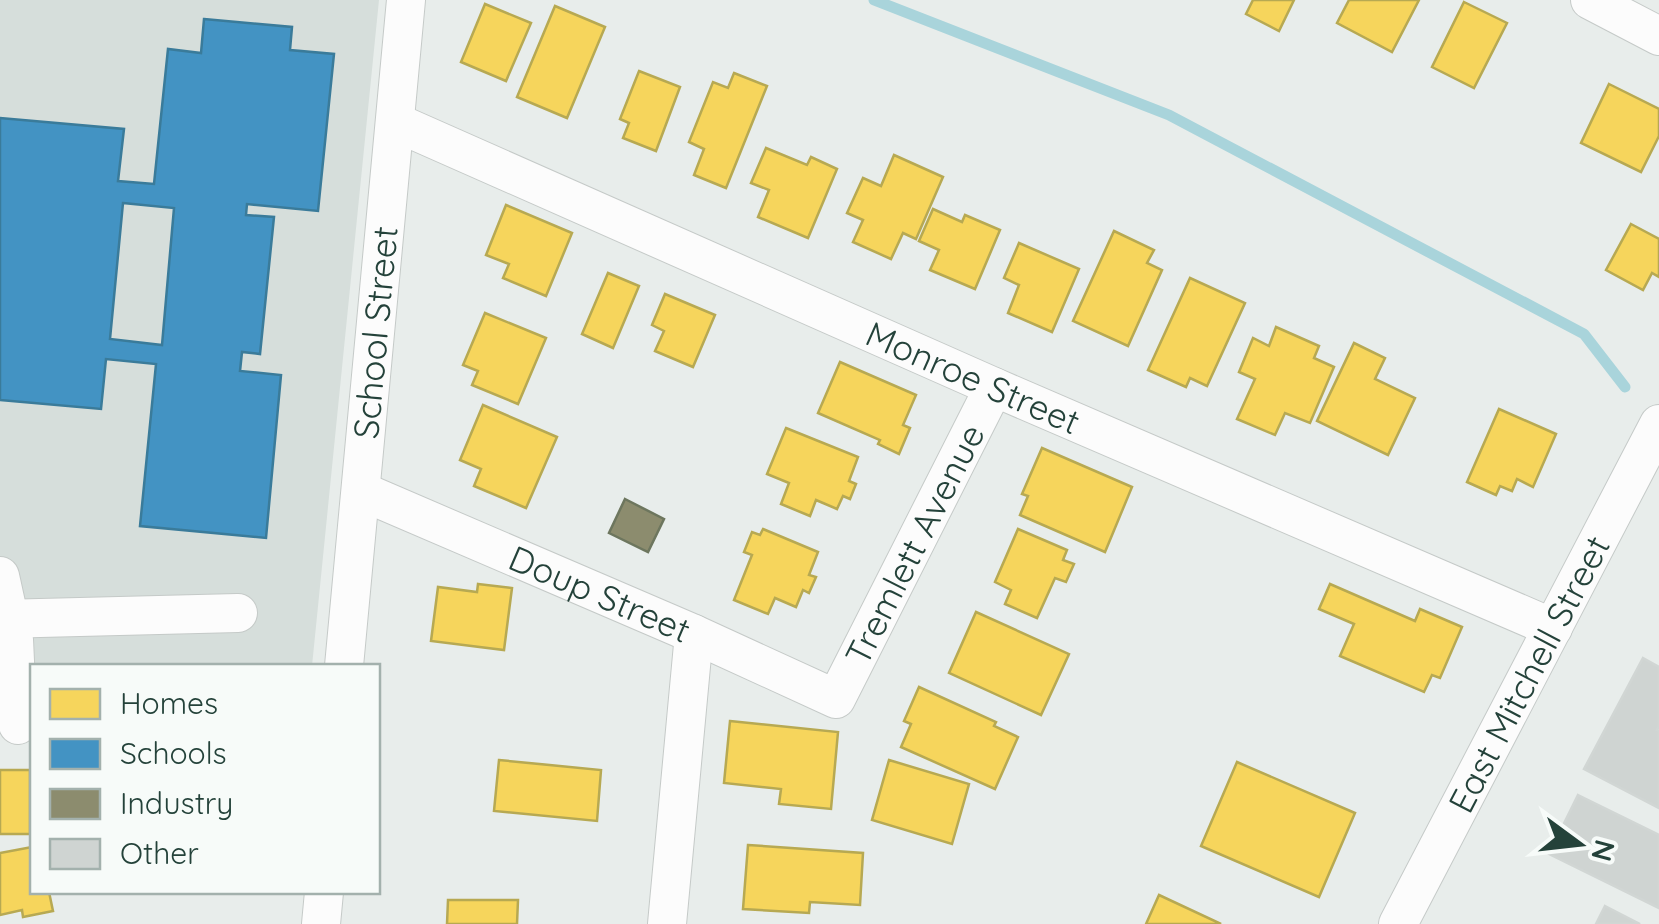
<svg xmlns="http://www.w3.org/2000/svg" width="1659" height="924" font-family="Quicksand,sans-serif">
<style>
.built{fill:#d6dedb}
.homes{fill:#f6d55c;stroke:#b7a952;stroke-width:2.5}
.schools{fill:#4393c3;stroke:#3a7b9a;stroke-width:2.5;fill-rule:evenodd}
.industry{fill:#8c8c6e;stroke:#6d765e;stroke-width:2.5}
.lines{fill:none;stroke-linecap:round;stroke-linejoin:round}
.stream{stroke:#a9d4db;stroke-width:11}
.building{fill:#cfd4d2;stroke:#d1d6d4;stroke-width:2.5}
.minor-casing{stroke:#c5cac8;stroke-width:40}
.minor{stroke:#fcfcfc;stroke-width:38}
.labels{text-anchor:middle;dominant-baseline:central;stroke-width:10;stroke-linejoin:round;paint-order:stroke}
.street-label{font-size:35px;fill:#24423a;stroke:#f7fbf9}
</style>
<rect width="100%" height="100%" fill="#e8edeb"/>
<polygon class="built" points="0,0 379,0 312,666 32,666 0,681"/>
<g class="homes">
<polygon points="1253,0 1294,0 1279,31 1246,14"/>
<polygon points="1349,0 1419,0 1392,52 1337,23"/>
<polygon points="1464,2 1507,23 1474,88 1432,67"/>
<polygon points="485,4 531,23 506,81 461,62"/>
<polygon points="555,6 605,27 567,118 517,97"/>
<polygon points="639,71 680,87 656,151 623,138 629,123 620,119"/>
<polygon points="734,73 767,86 726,188 694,175 704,149 689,142 713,82 728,88"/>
<polygon points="1609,84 1659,109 1659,136 1641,172 1581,143"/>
<polygon points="766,148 807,165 811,157 837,169 808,238 758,217 769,190 751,183"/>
<polygon points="894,155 943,177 916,239 903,233 891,259 853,242 863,220 847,213 863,178 881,186"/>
<polygon points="506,205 572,233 546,296 503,278 509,264 486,255"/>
<polygon points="933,209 962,222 965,215 1000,230 975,289 930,270 939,250 919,241"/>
<polygon points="1631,224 1659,239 1659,277 1652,273 1643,290 1606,270"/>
<polygon points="1114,231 1154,250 1147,263 1162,270 1128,346 1073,321"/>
<polygon points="1019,243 1079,269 1052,332 1008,313 1019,285 1004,278"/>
<polygon points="608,273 639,286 613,348 582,334"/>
<polygon points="1190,278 1245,303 1207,386 1190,378 1186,387 1148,370"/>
<polygon points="665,294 715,315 693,367 655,351 664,331 652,325"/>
<polygon points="485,313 546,338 518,404 472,385 478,371 463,365"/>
<polygon points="1276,327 1319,346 1314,358 1334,367 1310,423 1285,413 1275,435 1237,419 1255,379 1239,372 1253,338 1269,346"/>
<polygon points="1354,343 1385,358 1375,379 1415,398 1388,455 1317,421"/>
<polygon points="840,362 916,395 903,425 910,428 899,454 878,444 880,440 818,413"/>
<polygon points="483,405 557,437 526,508 474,486 481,469 460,460"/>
<polygon points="1499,409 1556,434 1533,487 1517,479 1512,491 1500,486 1496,495 1467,482"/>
<polygon points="786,428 858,457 849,481 856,484 850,499 843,496 837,509 816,500 810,516 781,504 789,483 767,474"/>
<polygon points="1042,448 1132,487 1105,552 1020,515 1028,496 1022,494"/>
<polygon points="763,529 818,552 809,575 816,577 809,593 803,590 796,607 775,598 768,614 734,600 752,555 744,552 752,532 760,535"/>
<polygon points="1018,529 1067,550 1063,560 1074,564 1066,582 1055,578 1037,618 1005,604 1011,590 995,582"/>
<polygon points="478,584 512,588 504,650 431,641 438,587 477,592"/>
<polygon points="1330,584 1415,621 1420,609 1462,627 1440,678 1432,675 1424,692 1340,656 1354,624 1319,609"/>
<polygon points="976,612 1069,654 1041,715 949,673"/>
<polygon points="919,687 996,722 994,726 1018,737 995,789 901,747 911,724 904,721"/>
<polygon points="730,721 838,732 831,809 779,804 781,789 724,783"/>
<polygon points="499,760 601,770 597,821 494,811"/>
<polygon points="889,760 969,784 952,844 872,820"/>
<polygon points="1237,762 1355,813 1319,897 1201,846"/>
<rect x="0" y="770" width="30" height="64"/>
<polygon points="748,845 863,853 860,905 810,902 809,913 743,909"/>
<polygon points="32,847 32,892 49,892 53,911 23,917 22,910 0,915 0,853"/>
<polygon points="1159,895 1221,924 1146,924"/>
<polygon points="448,900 518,900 517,924 447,924"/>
</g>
<path class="schools" d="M204,19L292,27L290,50L334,54L318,211L247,204L246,215L274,217L260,354L242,352L240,371L281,375L266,538L140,526L156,364L106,359L101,409L0,400V118L124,129L118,181L154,184L168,49L201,53ZM123,203L174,208L162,345L110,339Z"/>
<polygon class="industry" points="625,499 664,519 648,552 609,533"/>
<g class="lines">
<polyline class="stream" points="874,0 1169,115 1584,334 1625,387"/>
</g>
<g class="building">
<polygon points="1643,658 1659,667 1659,726 1657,730 1659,731 1659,808 1584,769"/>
<polygon points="1578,795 1659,835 1659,908 1549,854"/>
<polygon points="1605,906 1640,924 1596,924"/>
</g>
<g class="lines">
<g class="minor-casing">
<g id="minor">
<polyline points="1590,0 1659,36"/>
<path id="s1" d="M395,122L994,387L1553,628"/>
<path id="s2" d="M361,491L694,634L836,699L994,387"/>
<polyline points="0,576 14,640 18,725"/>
<polyline points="0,619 238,613"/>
<path id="s3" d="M344,666L406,0"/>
<polyline points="321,924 324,892"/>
<polyline points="667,924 694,634"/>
<path id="s4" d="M1398,924L1659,424"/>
</g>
</g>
<use href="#minor" class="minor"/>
</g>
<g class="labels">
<g class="street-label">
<text stroke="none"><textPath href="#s3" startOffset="335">School Street</textPath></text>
<text stroke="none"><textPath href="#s1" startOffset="632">Monroe Street</textPath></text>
<text stroke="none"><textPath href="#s2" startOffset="692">Tremlett Avenue</textPath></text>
<text stroke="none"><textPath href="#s2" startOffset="260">Doup Street</textPath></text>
<text stroke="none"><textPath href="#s4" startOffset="282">East Mitchell Street</textPath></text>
</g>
</g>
<rect x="30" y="664" width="350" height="230" fill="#f7fbf9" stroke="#a3b1ad" stroke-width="2.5"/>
<rect x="50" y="689" width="50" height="30" fill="#f6d55c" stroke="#a3b1ad" stroke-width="2.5"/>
<text x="120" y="714" font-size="30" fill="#24423a">Homes</text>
<rect x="50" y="739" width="50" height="30" fill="#4393c3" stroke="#a3b1ad" stroke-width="2.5"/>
<text x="120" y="764" font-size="30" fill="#24423a">Schools</text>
<rect x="50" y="789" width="50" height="30" fill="#8c8c6e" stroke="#a3b1ad" stroke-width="2.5"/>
<text x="120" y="814" font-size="30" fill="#24423a">Industry</text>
<rect x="50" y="839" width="50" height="30" fill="#cfd4d2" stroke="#a3b1ad" stroke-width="2.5"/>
<text x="120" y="864" font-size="30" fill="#24423a">Other</text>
<g transform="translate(1579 844) rotate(105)" stroke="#f7fbf9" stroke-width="8" paint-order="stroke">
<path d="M0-8L18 38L0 25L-18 38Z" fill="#24423a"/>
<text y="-15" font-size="28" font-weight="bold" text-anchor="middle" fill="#24423a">N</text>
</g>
</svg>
